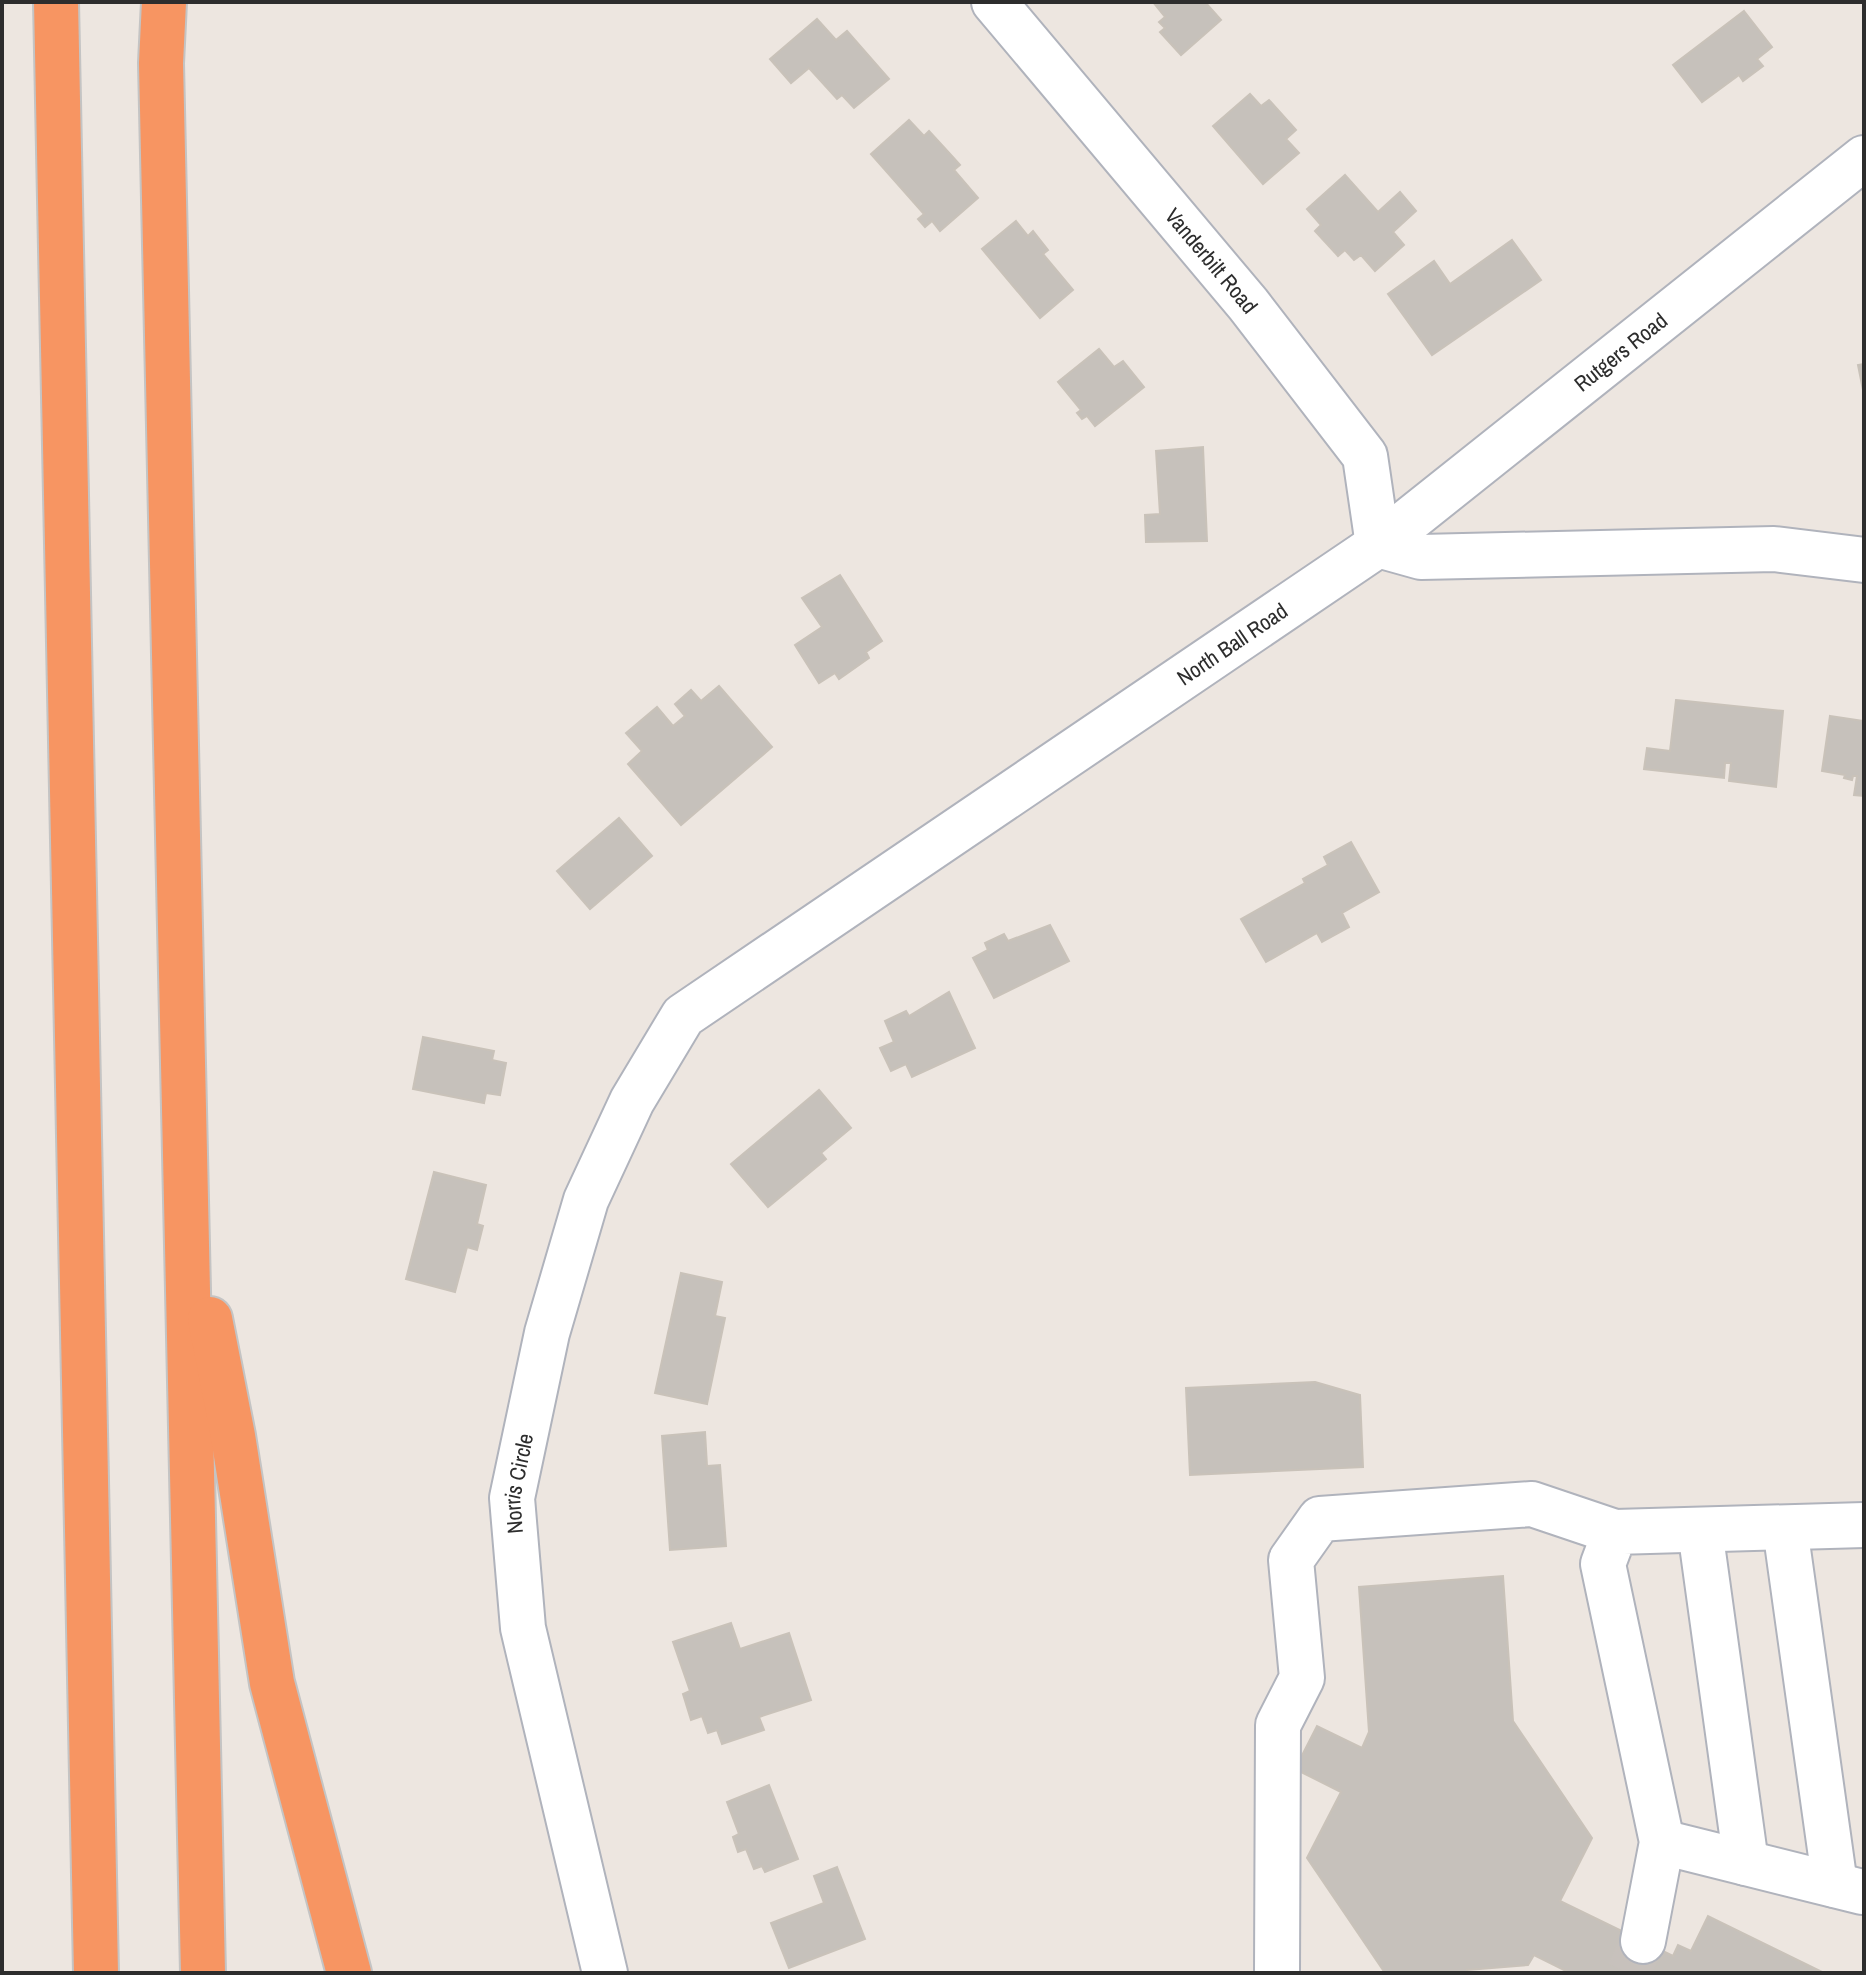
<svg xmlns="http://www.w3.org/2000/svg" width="1866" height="1975" font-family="'Archivo Narrow',sans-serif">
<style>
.building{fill:#c6c1bb;stroke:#c9c2b9;stroke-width:2}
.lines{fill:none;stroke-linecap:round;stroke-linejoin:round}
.minor-tunnel{stroke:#c7c1bc;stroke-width:44;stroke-dasharray:44 22;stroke-linecap:butt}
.minor-casing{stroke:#b0b3bc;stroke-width:48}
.highway-casing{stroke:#c4c4c4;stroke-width:48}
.minor{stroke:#fff;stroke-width:44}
.highway{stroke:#f79562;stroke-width:44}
.labels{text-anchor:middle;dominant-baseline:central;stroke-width:6;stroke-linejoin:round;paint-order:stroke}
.street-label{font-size:22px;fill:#2d2d2d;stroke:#fff}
</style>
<rect width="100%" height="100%" fill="#ede6e0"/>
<g class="building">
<polygon points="1153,2 1205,2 1221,20 1181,55 1160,32 1165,28 1159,22 1165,17"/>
<polygon points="1744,11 1772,47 1757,59 1763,66 1743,81 1739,75 1702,102 1673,65"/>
<polygon points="817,19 836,40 847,31 889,79 854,108 842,95 837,99 809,68 791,83 770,59"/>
<polygon points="1250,94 1261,106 1269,100 1296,130 1286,139 1299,153 1263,184 1213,126"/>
<polygon points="909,120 924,136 929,131 951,155 960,165 954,170 978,198 940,231 932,221 925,227 918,219 924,214 871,154"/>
<polygon points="1345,175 1378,212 1400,192 1416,211 1393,232 1404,245 1375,271 1361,255 1354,260 1345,250 1338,256 1315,231 1321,225 1307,209"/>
<polygon points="1016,221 1028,236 1033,231 1048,250 1043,254 1073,290 1040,318 982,249"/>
<polygon points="1512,240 1541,280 1432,355 1388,294 1434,261 1450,284"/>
<polygon points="1099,349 1114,367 1123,361 1144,387 1095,426 1087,416 1082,419 1077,413 1081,410 1058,382"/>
<polygon points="1864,364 1864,395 1858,365"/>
<polygon points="1203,447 1207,541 1146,542 1145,515 1160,514 1156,451"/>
<polygon points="840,575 882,641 866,652 869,658 839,679 835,673 819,683 795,645 822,627 802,598"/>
<polygon points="719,686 772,747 681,825 628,764 642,751 626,733 657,707 673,726 685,716 675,704 691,690 701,701"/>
<polygon points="1676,700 1783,711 1776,787 1729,781 1731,763 1725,763 1724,778 1644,769 1647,748 1670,751"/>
<polygon points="1830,716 1864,721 1864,796 1854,795 1857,776 1853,776 1852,780 1844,778 1845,775 1822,771"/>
<polygon points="619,818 652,856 590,909 557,871"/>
<polygon points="1351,842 1379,892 1342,913 1349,927 1322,942 1317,933 1266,962 1241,919 1305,883 1303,879 1328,865 1324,857"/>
<polygon points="1050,925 1069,961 994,998 973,958 988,950 985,943 1004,934 1008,941"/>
<polygon points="949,992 975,1048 912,1077 906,1064 891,1071 880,1048 894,1042 885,1021 906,1011 909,1016"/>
<polygon points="423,1037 494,1051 492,1060 506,1063 500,1095 486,1093 484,1103 413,1089"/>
<polygon points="819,1090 851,1128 821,1153 826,1159 768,1207 731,1164"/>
<polygon points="434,1172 486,1185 477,1224 483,1226 477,1250 467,1247 455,1292 406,1279"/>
<polygon points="681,1273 722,1282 715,1316 725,1318 707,1404 655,1393"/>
<polygon points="1315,1382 1360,1395 1363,1467 1190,1475 1186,1388"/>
<polygon points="705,1432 707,1466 720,1465 726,1546 670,1550 662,1436"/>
<polygon points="1503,1576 1513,1721 1592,1838 1560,1901 1673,1956 1678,1945 1691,1951 1708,1916 1824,1973 1570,1973 1534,1955 1528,1965 1467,1970 1467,1973 1385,1973 1307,1858 1341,1792 1295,1769 1317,1726 1362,1748 1369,1732 1359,1587"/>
<polygon points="731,1623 740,1649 789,1633 811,1700 759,1717 764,1730 722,1744 717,1730 708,1733 702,1716 691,1720 683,1694 690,1691 673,1642"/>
<polygon points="769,1785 798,1859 765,1872 762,1866 754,1869 746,1849 738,1852 733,1837 739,1834 727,1802"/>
<polygon points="837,1867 865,1939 789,1968 771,1923 824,1903 814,1876"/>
</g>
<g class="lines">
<polyline class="minor-tunnel" points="1628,1973 1643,1941"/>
<g class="minor-casing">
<g id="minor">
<path id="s1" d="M994,2L1248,304L1365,456L1378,545"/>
<path id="s2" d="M1378,545L1864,158"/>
<polyline points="1785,1528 1835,1885"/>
<polyline points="1700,1530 1746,1863"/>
<polyline points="1662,1842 1862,1892"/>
<polyline points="1643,1941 1662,1842 1603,1564 1615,1532 1864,1525"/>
<path id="s3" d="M605,1973L523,1628L512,1498L547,1333L586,1200L632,1101L683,1016L1378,545L1421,557L1774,549L1864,560"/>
<polyline points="1277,1973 1278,1725 1302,1678 1291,1560 1320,1519 1532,1504 1615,1532"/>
</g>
</g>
<g class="highway-casing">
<g id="highway">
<polyline points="56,2 96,1973"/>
<polyline points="164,2 161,63 203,1973"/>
<polyline points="210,1319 233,1436 272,1683 349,1973"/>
</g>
</g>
<use href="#minor" class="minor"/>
<use href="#highway" class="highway"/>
</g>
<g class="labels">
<g class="street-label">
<text stroke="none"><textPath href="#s1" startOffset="338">Vanderbilt Road</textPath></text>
<text stroke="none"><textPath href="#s2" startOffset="310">Rutgers Road</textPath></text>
<text stroke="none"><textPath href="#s3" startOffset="1664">North Ball Road</textPath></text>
<text stroke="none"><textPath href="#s3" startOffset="500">Norris Circle</textPath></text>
</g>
</g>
<rect width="1866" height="1975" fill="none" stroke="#2d2d2d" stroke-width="8"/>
</svg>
